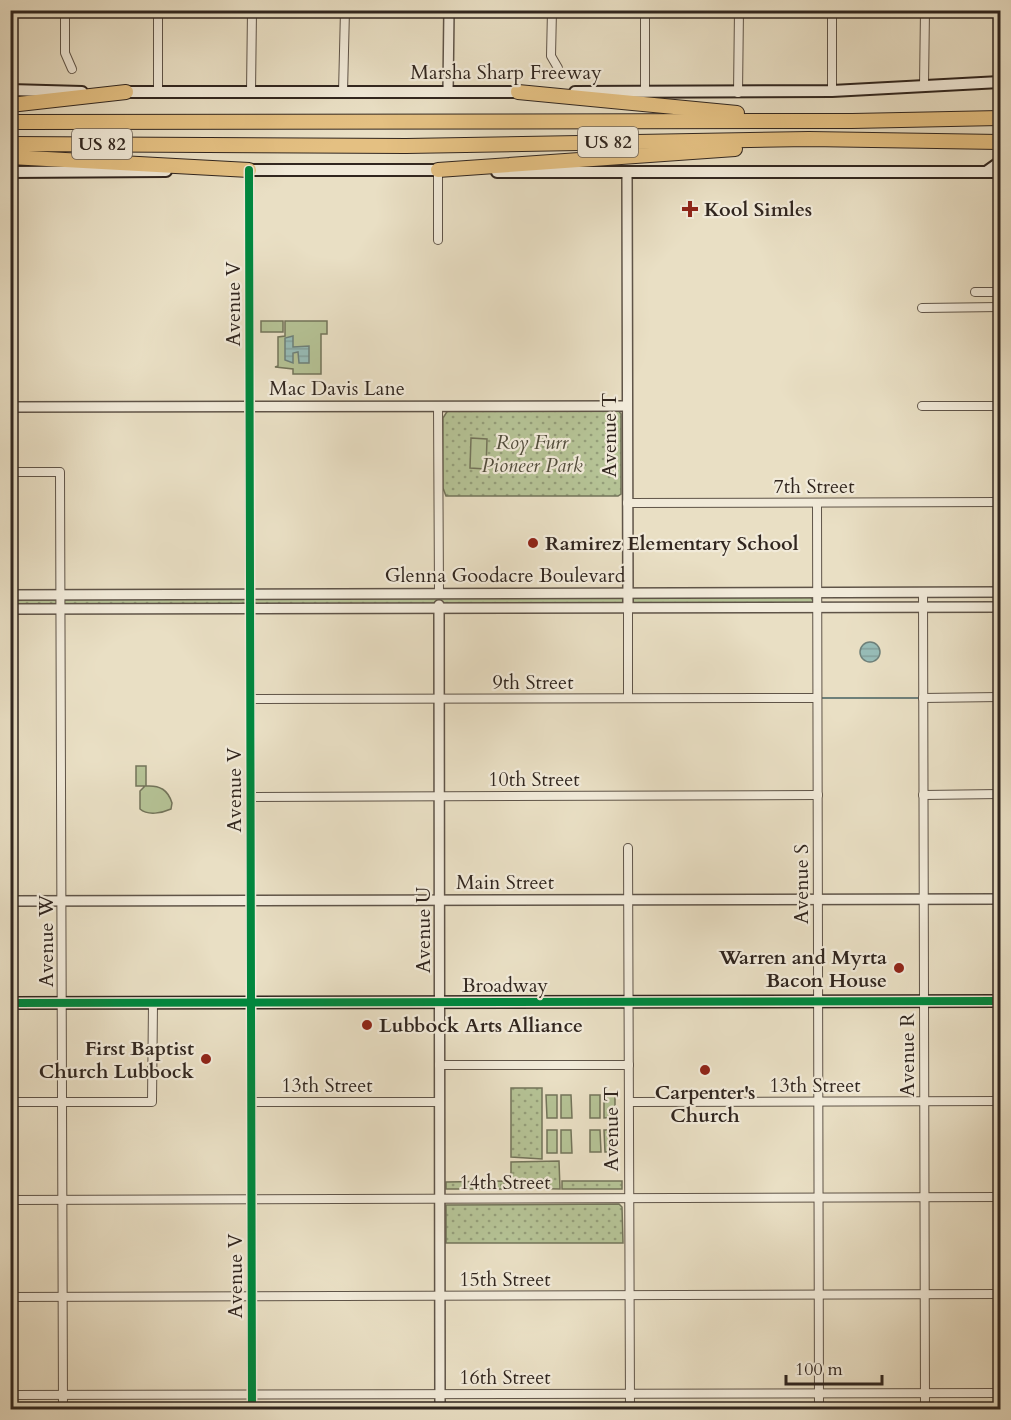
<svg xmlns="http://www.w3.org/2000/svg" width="1011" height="1420" font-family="Cardo,serif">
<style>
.grass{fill:url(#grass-dots);stroke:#73745a;stroke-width:1.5}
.pitch{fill:#b5c295;stroke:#73745a;stroke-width:1.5}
.water{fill:url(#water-rules);stroke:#6e807a;stroke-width:1.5}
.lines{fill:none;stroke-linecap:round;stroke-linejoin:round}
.stream{stroke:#6e807a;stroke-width:2}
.minor-casing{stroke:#5f5448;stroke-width:10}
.tertiary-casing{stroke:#5f5448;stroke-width:12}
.secondary-casing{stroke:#31261f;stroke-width:14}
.motorway-casing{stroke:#31261f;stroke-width:16}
.minor{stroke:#f1ead9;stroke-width:8}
.tertiary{stroke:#f1ead9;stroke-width:9}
.secondary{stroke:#f1ead9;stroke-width:10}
.motorway{stroke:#e4c082;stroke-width:14}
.cycleway-casing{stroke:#f1ead9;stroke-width:11}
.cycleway{stroke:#00873e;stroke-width:8}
.poi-dot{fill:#8f2418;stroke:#f1ead9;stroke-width:2}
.labels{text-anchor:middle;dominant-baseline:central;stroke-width:4.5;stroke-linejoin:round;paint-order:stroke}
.shield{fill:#f1ead9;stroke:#6b6157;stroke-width:1.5}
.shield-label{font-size:18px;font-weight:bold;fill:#31261f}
.street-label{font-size:20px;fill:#31261f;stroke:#f1ead9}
.poi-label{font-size:20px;font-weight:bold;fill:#31261f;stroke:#f1ead9;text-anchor:start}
.park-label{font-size:20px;font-style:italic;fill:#524d3c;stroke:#f1ead9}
</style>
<defs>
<pattern id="grass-dots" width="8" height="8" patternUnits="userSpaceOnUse" patternTransform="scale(1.5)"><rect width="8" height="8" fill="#b5c295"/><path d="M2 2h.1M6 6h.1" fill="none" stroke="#949d79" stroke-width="1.8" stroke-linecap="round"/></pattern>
<pattern id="water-rules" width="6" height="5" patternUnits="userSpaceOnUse" patternTransform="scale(1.5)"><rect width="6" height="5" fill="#97bcb7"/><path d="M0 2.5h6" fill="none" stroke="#83a19d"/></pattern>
</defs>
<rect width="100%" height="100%" fill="#e9dfc4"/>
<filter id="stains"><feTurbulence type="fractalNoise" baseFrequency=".00333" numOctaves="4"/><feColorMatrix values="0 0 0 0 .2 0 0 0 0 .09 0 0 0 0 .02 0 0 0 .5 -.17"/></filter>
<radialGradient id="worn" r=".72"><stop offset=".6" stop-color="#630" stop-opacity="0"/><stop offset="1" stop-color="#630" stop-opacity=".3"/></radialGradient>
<g class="grass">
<polygon points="448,410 618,410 621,414 621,494 618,496 446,496 443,488 443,418"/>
<polygon points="10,597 811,597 814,603 11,605"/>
<polygon points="511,1088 542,1088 542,1159 511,1157"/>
<polygon points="559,1161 560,1189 511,1188 511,1162"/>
<polygon points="504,1181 504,1189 446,1189 446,1182"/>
<rect x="562" y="1181" width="60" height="8"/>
<polygon points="619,1204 622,1207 623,1243 446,1243 446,1205"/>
</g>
<g class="pitch">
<rect x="261" y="321" width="22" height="11"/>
<polygon points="285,321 327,321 327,334 321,334 321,374 293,374 293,369 275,367 278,366 278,337 285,336"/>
<polygon points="471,438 487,439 486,469 470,468"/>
<path d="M136,766H146V786C160,785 168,790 172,803L171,809C162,813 148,816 140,809V791L145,786H136Z"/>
<polygon points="546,1095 557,1095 557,1118 547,1118"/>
<polygon points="561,1095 571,1095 572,1118 561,1118"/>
<rect x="590" y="1095" width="10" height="23"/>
<polygon points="604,1095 615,1095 615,1117 604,1118"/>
<rect x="547" y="1130" width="10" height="23"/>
<polygon points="561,1130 571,1130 572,1153 561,1153"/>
<polygon points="590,1130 600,1130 601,1152 590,1152"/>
<polygon points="604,1130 615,1130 615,1152 605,1152"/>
</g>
<g class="water">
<polygon points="293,336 293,347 309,346 309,363 299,363 298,352 293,353 293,363 285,360 285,338"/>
<circle cx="870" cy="652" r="10"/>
</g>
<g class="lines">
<polyline class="stream" points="820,698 922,698"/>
<g class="minor-casing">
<g id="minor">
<polyline points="65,10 65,53 72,69"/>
<polyline points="158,10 158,91"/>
<polyline points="552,10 551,56 558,68"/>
<polyline points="924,85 925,10"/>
<polyline points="832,91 832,10"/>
<polyline points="251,92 252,10"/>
<polyline points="343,92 345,10"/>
<polyline points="645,92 645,10"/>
<polyline points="738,93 739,10"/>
<polyline points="249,170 252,1410"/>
<polyline points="438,240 438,170"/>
<polyline points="975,292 1000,292"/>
<polyline points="922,308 1000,307"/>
<polyline points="438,406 439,593"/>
<polyline points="922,406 1000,406"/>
<polyline points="10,472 60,472 63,1410"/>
<polyline points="627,503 1000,502"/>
<polyline points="817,503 819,1410"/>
<polyline points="923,592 925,1410"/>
<polyline points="628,608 628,698"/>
<polyline points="923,698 1000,697"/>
<polyline points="250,699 817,698"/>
<polyline points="923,795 1000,794"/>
<polyline points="250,797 818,795"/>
<polyline points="628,848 630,1410"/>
<polyline points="439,1065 629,1065"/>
<polyline points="10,1102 152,1102 153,1003"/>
<polyline points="251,1102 440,1102"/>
<polyline points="629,1102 1000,1101"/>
<polyline points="10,1200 1000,1197"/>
<polyline points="10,1297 1000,1294"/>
<polyline points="10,1395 1000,1393"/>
</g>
</g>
<g class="tertiary-casing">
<g id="tertiary">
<polyline points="448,92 449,10"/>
<polyline points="627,172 628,608"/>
<polyline points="10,407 627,406"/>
<polyline points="10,595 1000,592"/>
<polyline points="439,605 440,1410"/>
<polyline points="10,609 1000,607"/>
<polyline points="10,901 1000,899"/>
</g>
</g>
<g class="secondary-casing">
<g id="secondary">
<polyline points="10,90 82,92"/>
<polyline points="119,92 523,92"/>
<polyline points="575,92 832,91 1000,82"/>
<polyline points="242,170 445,170"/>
<polyline points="10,172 166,171"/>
<polyline points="497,172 1000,172"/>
<polyline points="986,172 1000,162"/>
<polyline points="10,1003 1000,1001"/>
</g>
</g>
<g class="motorway-casing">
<g id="motorway">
<polyline points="518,92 737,113"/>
<polyline points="10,105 126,92"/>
<polyline points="10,122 852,121 1000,118"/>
<polyline points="10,144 406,146 809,139 1000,142"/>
<polyline points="10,157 249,170"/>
<polyline points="438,170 735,149"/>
</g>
</g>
<use href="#minor" class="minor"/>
<use href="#tertiary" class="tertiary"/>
<use href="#secondary" class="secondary"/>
<use href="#motorway" class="motorway"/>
<g class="cycleway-casing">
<g id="cycleway">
<polyline points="249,170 252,1410"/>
<polyline points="10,1003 1000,1001"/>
</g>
</g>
<use href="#cycleway" class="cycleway"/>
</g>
<g class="poi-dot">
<path d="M687 200h6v6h6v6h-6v6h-6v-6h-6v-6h6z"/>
<circle cx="533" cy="543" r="6"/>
<circle cx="899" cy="968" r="6"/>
<circle cx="367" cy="1025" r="6"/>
<circle cx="206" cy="1059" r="6"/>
<circle cx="705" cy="1070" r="6"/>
</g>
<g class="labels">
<g class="shield">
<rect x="578" y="127" width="60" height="30" rx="4.5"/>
<rect x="72" y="129" width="60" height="30" rx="4.5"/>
</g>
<g class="shield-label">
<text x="608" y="142">US 82</text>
<text x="102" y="144">US 82</text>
</g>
<g class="street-label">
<text x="506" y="72">Marsha Sharp Freeway</text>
<text transform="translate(233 304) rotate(-90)">Avenue V</text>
<text x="337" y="388">Mac Davis Lane</text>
<text transform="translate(609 435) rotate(-90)">Avenue T</text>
<text x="814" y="486">7th Street</text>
<text x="505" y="575">Glenna Goodacre Boulevard</text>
<text x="533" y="682">9th Street</text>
<text x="534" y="779">10th Street</text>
<text transform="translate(234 790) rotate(-90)">Avenue V</text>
<text x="505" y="882">Main Street</text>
<text transform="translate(801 884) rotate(-90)">Avenue S</text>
<text transform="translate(423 930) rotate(-90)">Avenue U</text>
<text transform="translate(46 941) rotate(-90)">Avenue W</text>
<text x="505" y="985">Broadway</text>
<text transform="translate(907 1055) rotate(-90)">Avenue R</text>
<text x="327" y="1085">13th Street</text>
<text x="815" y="1085">13th Street</text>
<text transform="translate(611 1129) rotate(-90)">Avenue T</text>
<text x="505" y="1182">14th Street</text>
<text transform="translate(235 1276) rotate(-90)">Avenue V</text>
<text x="505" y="1279">15th Street</text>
<text x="505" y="1377">16th Street</text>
</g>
<g class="poi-label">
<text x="704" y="209">Kool Simles</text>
<text x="545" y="543">Ramirez Elementary School</text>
<text x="887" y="957" text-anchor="end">Warren and Myrta<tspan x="887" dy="23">Bacon House</tspan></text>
<text x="379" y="1025">Lubbock Arts Alliance</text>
<text x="194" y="1048" text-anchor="end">First Baptist<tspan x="194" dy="23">Church Lubbock</tspan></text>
<text x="705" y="1092" text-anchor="middle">Carpenter's<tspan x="705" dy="23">Church</tspan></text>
</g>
<g class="park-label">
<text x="532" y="442">Roy Furr<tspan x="532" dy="23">Pioneer Park</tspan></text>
</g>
</g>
<rect width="1011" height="1420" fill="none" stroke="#e9dfc4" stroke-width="36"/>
<rect x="12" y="12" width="987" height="1396" fill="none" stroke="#31261f" stroke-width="3"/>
<rect x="18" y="18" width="975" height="1384" fill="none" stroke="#31261f" stroke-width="1.5"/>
<path d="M786 1375v9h96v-9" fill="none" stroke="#31261f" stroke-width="3"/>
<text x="795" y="1375" font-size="18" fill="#31261f" stroke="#f1ead9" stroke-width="4.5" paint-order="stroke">100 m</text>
<rect width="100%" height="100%" filter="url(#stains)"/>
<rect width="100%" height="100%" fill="url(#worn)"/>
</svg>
